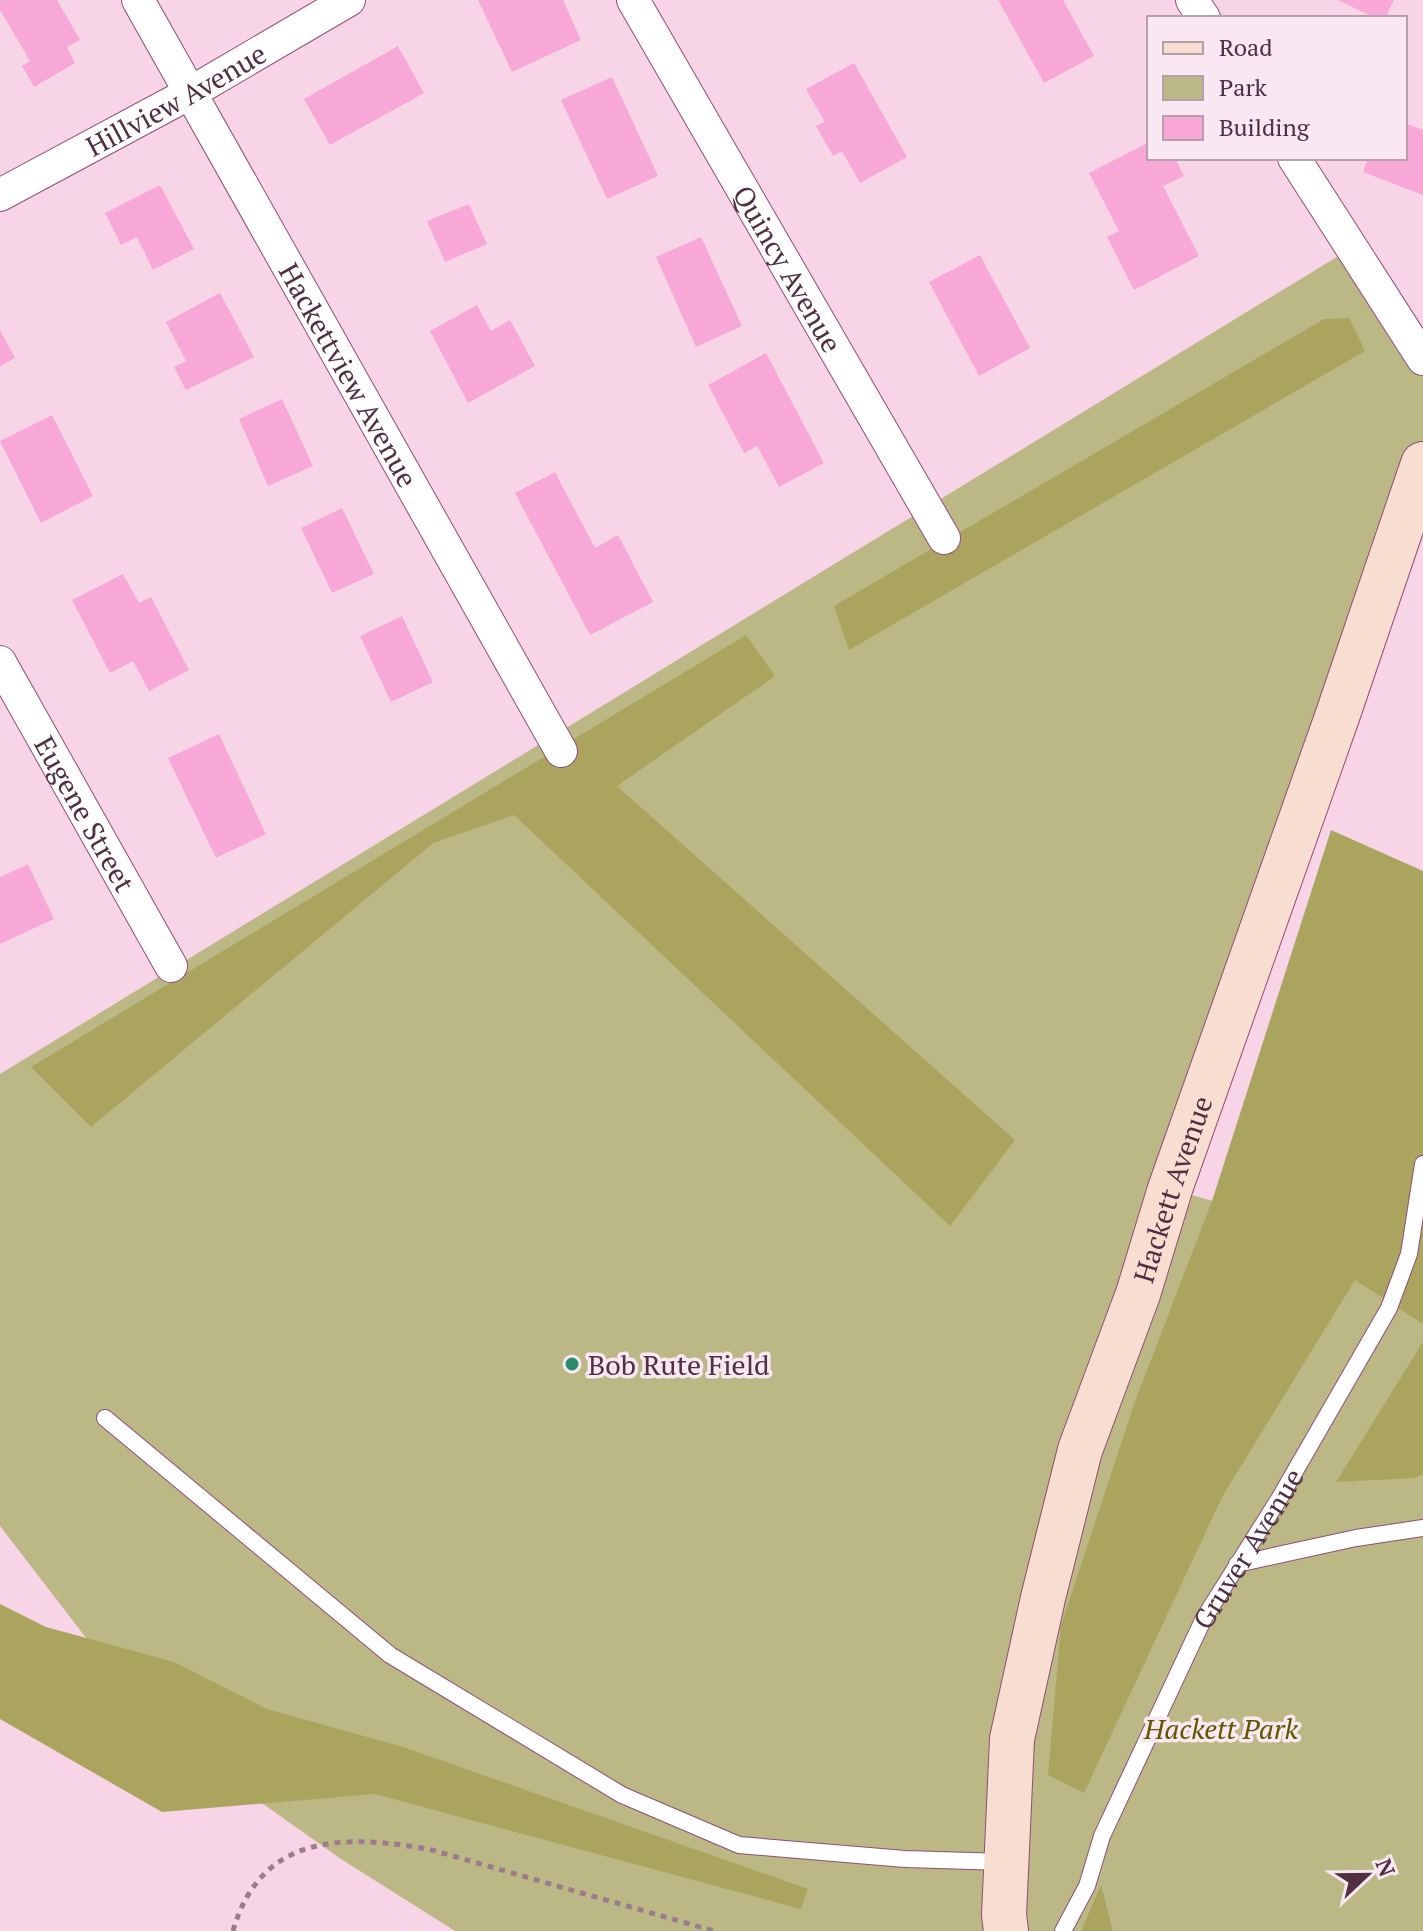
<svg xmlns="http://www.w3.org/2000/svg" width="1423" height="1931" font-family="'PT Serif',serif">
<style>
.green{fill:#bbb885}
.forest{fill:#aaa45f}
.building{fill:#f8a8d6}
.lines{fill:none;stroke-linecap:round;stroke-linejoin:round}
.service-casing{stroke:#934c77;stroke-width:18}
.minor-casing{stroke:#934c77;stroke-width:34}
.secondary-casing{stroke:#934c77;stroke-width:46}
.path{stroke:#9c7b8d;stroke-width:5;stroke-dasharray:6 6;stroke-linecap:butt}
.service{stroke:#fff;stroke-width:16}
.minor{stroke:#fff;stroke-width:32}
.secondary{stroke:#f8ddd1;stroke-width:44}
.poi-dot{fill:#288e69;stroke:#f9e8f1;stroke-width:3}
.labels{text-anchor:middle;dominant-baseline:central;stroke-width:7;stroke-linejoin:round;paint-order:stroke}
.street-label{font-size:28px;fill:#513043;stroke:#f9e8f1}
.poi-label{font-size:28px;fill:#513043;stroke:#f9e8f1;text-anchor:start}
.park-label{font-size:28px;font-style:italic;fill:#605900;stroke:#f9e8f1}
</style>
<rect width="100%" height="100%" fill="#f7d5e7"/>
<polygon class="green" points="1340,255 1423,365 1423,464 1171,1189 1213,1201 1423,1037 1423,1931 455,1931 341,1859 205,1763 110,1669 0,1526 0,1074"/>
<g class="forest">
<polygon points="1349,318 1365,351 849,650 834,606 1324,319"/>
<polygon points="746,635 775,676 617,786 1015,1140 950,1226 514,815 433,843 91,1127 31,1067"/>
<polygon points="1331,830 1423,871 1423,1324 1355,1280 1222,1497 1084,1793 1048,1775 1061,1626 1133,1407 1212,1201"/>
<polygon points="1423,1342 1423,1474 1415,1478 1336,1482"/>
<polygon points="0,1604 46,1627 174,1662 267,1709 403,1747 808,1889 801,1909 375,1794 162,1812 0,1719"/>
<polygon points="1101,1885 1113,1931 1081,1931"/>
</g>
<g class="building">
<polygon points="0,0 57,0 80,40 67,47 75,63 34,87 22,66 30,61 0,10"/>
<polygon points="478,0 563,0 581,40 512,72"/>
<polygon points="998,0 1063,0 1094,56 1044,83"/>
<polygon points="1338,0 1394,0 1385,18 1375,18"/>
<polygon points="398,46 424,93 330,145 304,99"/>
<polygon points="854,63 907,157 860,183 842,151 833,156 816,126 825,122 806,89"/>
<polygon points="612,77 658,176 607,199 561,100"/>
<polygon points="1405,123 1423,130 1423,195 1363,172 1368,158 1405,158"/>
<polygon points="1149,142 1149,158 1175,158 1184,176 1163,186 1199,256 1134,290 1107,237 1119,231 1089,173"/>
<polygon points="160,185 194,249 153,270 137,237 121,245 105,213"/>
<polygon points="469,204 487,244 445,262 427,221"/>
<polygon points="701,237 742,326 696,347 656,257"/>
<polygon points="980,255 1030,348 979,376 929,282"/>
<polygon points="220,293 254,357 186,390 174,367 186,361 166,322"/>
<polygon points="477,305 491,331 510,320 535,366 468,403 430,331"/>
<polygon points="0,330 15,358 0,366"/>
<polygon points="766,353 824,463 779,487 757,446 744,453 708,385"/>
<polygon points="282,399 313,466 268,486 239,419"/>
<polygon points="52,415 93,496 41,523 0,441"/>
<polygon points="555,472 595,548 618,535 653,602 590,635 515,493"/>
<polygon points="342,508 374,574 332,593 301,528"/>
<polygon points="123,574 139,603 151,597 189,670 149,691 133,661 110,673 72,600"/>
<polygon points="402,616 433,682 391,702 360,636"/>
<polygon points="219,734 266,834 216,858 168,758"/>
<polygon points="28,864 54,919 0,944 0,877"/>
</g>
<g class="lines">
<g class="service-casing">
<g id="service">
<polyline points="105,1418 390,1655 622,1795 739,1845 905,1859 1004,1862"/>
<polyline points="1237,1564 1356,1538 1423,1528"/>
<path id="s1" d="M1063,1931L1087,1886L1102,1836L1204,1618L1279,1499L1389,1308L1409,1254L1423,1164"/>
</g>
</g>
<g class="minor-casing">
<g id="minor">
<path id="s2" d="M138,0L561,751"/>
<path id="s3" d="M633,0L944,538"/>
<polyline points="1192,0 1204,18"/>
<polyline points="1294,158 1423,359"/>
<path id="s4" d="M0,195L190,93L349,0"/>
<path id="s5" d="M0,662L171,966"/>
</g>
</g>
<g class="secondary-casing">
<g id="secondary">
<path id="s6" d="M1006,1931L1004,1915L1012,1739L1043,1598L1080,1450L1138,1294L1170,1189L1337,717L1423,464"/>
</g>
</g>
<path class="path" d="M233,1931C261,1832 347,1834 432,1850L714,1931"/>
<use href="#service" class="service"/>
<use href="#minor" class="minor"/>
<use href="#secondary" class="secondary"/>
</g>
<circle class="poi-dot" cx="572" cy="1364" r="8"/>
<g class="labels">
<g class="street-label">
<text stroke="none"><textPath href="#s4" startOffset="200">Hillview Avenue</textPath></text>
<text stroke="none"><textPath href="#s3" startOffset="310">Quincy Avenue</textPath></text>
<text stroke="none"><textPath href="#s2" startOffset="430">Hackettview Avenue</textPath></text>
<text stroke="none"><textPath href="#s5" startOffset="174">Eugene Street</textPath></text>
<text stroke="none"><textPath href="#s6" startOffset="766">Hackett Avenue</textPath></text>
<text stroke="none"><textPath href="#s1" startOffset="426">Gruver Avenue</textPath></text>
</g>
<g class="poi-label">
<text x="588" y="1364">Bob Rute Field</text>
</g>
<g class="park-label">
<text x="1221" y="1728">Hackett Park</text>
</g>
</g>
<rect x="1147" y="16" width="260" height="144" fill="#f9e8f1" stroke="#b69eab" stroke-width="2"/>
<rect x="1163" y="42" width="40" height="12" fill="#f8ddd1" stroke="#b69eab" stroke-width="2"/>
<text x="1219" y="56" font-size="24" fill="#513043">Road</text>
<rect x="1163" y="76" width="40" height="24" fill="#bbb885" stroke="#b69eab" stroke-width="2"/>
<text x="1219" y="96" font-size="24" fill="#513043">Park</text>
<rect x="1163" y="116" width="40" height="24" fill="#f8a8d6" stroke="#b69eab" stroke-width="2"/>
<text x="1219" y="136" font-size="24" fill="#513043">Building</text>
<g transform="translate(1367 1875) rotate(68)" stroke="#f9e8f1" stroke-width="6" paint-order="stroke">
<path d="M0-6L14 30L0 20L-14 30Z" fill="#513043"/>
<text y="-12" font-size="22" font-weight="bold" text-anchor="middle" fill="#513043">N</text>
</g>
</svg>
